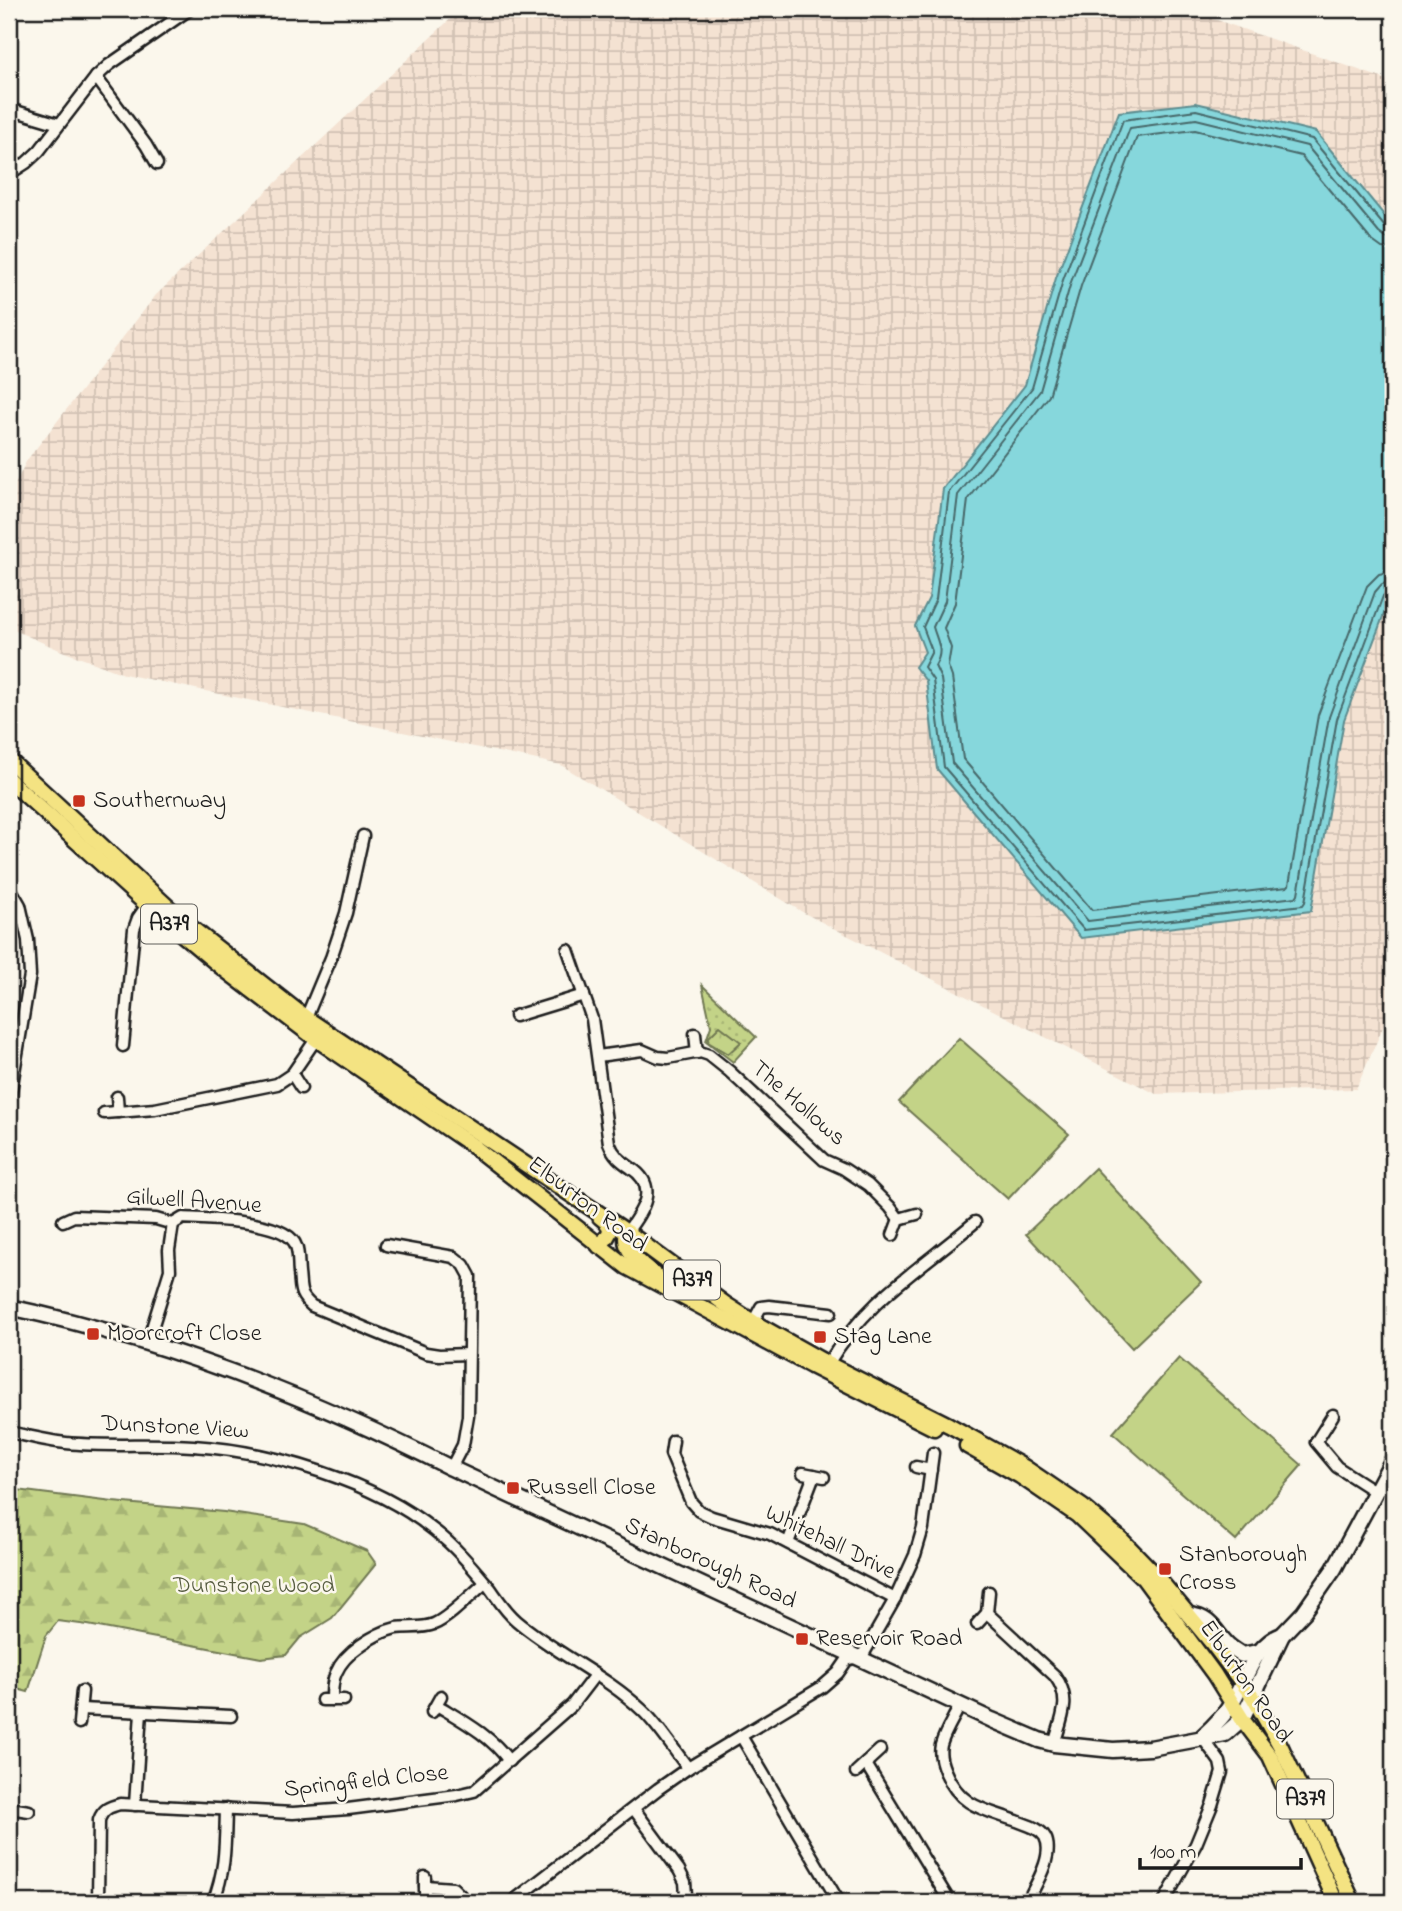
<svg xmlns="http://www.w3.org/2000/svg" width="1402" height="1911" font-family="'Indie Flower',sans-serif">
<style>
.industrial{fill:url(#industrial-grid)}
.grass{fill:url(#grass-dots);stroke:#707852;stroke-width:2}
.forest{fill:url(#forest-firs);stroke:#707852;stroke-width:2}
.park{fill:url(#park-crowns);stroke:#707852;stroke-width:2}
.pitch{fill:#c3d387;stroke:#707852;stroke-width:2}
.water{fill:#86d7dc;stroke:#5c8c8f;stroke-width:2}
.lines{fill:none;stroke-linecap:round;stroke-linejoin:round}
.shore{stroke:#466769;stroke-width:2}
.street-casing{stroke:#1c1c1c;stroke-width:15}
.secondary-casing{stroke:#1c1c1c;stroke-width:19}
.primary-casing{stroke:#1c1c1c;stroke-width:19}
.street{stroke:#fbf7ec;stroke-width:10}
.secondary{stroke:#fbf7ec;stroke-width:14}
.primary{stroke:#f4e382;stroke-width:14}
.poi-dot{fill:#c8321e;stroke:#fbf7ec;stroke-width:2.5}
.labels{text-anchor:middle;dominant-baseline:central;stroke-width:5;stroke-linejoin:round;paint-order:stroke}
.shield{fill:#fbf7ec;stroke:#5f5e5a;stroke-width:2}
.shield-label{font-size:23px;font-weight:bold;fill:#1c1c1c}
.poi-label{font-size:24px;fill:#1c1c1c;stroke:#fbf7ec;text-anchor:start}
.street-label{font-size:24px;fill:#1c1c1c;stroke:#fbf7ec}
.park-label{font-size:24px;fill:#565c41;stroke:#fbf7ec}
</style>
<defs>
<pattern id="industrial-grid" width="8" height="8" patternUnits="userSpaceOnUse" patternTransform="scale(1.75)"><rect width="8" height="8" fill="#f4e2d2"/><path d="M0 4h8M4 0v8" fill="none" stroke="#d1c1b4"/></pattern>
<pattern id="grass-dots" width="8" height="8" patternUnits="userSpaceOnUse" patternTransform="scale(1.75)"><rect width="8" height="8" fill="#c3d387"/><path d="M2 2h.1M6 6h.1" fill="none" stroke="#a7b574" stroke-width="1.8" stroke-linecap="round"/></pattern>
<pattern id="forest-firs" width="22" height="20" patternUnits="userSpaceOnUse" patternTransform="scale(1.75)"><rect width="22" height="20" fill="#c3d387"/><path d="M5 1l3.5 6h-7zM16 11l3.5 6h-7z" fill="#a7b574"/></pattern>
<pattern id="park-crowns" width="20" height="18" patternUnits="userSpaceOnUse" patternTransform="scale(1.75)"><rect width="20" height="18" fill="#c3d387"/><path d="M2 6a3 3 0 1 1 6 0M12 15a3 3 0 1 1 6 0" fill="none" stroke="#a7b574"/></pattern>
</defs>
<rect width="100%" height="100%" fill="#fbf7ec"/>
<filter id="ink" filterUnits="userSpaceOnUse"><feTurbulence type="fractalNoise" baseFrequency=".0143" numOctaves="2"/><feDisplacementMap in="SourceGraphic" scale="14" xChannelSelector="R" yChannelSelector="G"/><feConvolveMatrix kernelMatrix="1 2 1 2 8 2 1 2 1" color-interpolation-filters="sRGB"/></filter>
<g filter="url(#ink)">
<polygon class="industrial" points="461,9 1186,9 1393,82 1393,1004 1356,1089 1156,1094 804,913 561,765 124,674 62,651 9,628 9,496 27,460 156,295"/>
<polygon class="grass" points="702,985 756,1037 733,1062 706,1041 711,1026"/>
<polygon class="forest" points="9,1489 113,1502 224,1512 304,1524 367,1551 376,1564 332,1618 300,1638 286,1655 261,1658 88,1625 58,1621 46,1636 28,1692 9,1687"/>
<polygon class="park" points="720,1026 741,1042 728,1054 708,1042 709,1037"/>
<g class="pitch">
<polygon points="959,1038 1069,1134 1008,1199 899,1102"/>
<polygon points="1095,1168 1201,1282 1132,1348 1026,1234"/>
<polygon points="1179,1358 1302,1465 1236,1541 1113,1433"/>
</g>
<polygon class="water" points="1196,103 1316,132 1393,226 1393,590 1344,720 1311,911 1081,938 937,769 926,681 915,667 925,652 915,626 929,598 943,489 1025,385 1056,278 1119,112"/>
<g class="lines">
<g class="shore">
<polyline points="1393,230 1385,227 1312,139 1196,110 1123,120 1063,280 1032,388 949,492 936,599 923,627 932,651 924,667 933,680 944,767 1084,930 1303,905 1305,902 1337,719 1383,596 1388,591 1393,591"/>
<path d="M1393,239L1386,238L1379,233L1307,146L1196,119L1130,128L1071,282L1040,391L958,495L945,601L933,627C938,644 944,650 935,666L941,679L952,763L1088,921L1296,897L1298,894L1329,717L1375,592L1382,584L1393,582"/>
<polyline points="1393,249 1382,248 1371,240 1301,156 1195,130 1137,137 1081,286 1049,396 968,500 955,603 944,628 951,648 948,666 952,677 963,759 1092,910 1287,887 1289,885 1318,715 1367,586 1379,574 1393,571"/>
</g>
<g class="street-casing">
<g id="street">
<polyline points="96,77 146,145 157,164"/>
<polyline points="9,109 59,124"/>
<polyline points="9,174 26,163 39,151 96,77 109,65 190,9"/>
<polyline points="9,886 20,905 28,940 30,975 9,1103"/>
<path d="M568,950L592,1019L609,1143C614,1156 621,1161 631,1168C660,1187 642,1211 627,1232"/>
<polyline points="515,1016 584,995"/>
<polyline points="306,1018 331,958 346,913 363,836"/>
<polyline points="695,1034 697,1053"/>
<polyline points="123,1046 134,929 138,918 147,905"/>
<polyline points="598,1056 642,1050 658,1057 668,1058 700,1052 709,1055 729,1071 824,1160 844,1169 868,1185 890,1207 899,1219"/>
<polyline points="292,1074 301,1088"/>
<polyline points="117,1097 118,1112"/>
<polyline points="104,1113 155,1109 277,1084 292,1074 316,1039"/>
<path d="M63,1221L74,1216L156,1219L173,1224L183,1218C207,1220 287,1219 296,1246C299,1253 298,1264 299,1273C301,1289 298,1294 312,1306L426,1353L439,1355L468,1354"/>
<polyline points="893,1235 899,1219 917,1214"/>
<polyline points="386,1245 454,1257 464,1265 470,1276 468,1416 463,1445 451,1468"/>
<polyline points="753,1322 761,1307 769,1306 831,1313"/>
<polyline points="147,1344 170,1270 169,1250 173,1224"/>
<path d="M828,1364C866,1300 920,1269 975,1222"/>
<polyline points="1333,1415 1316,1442 1337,1467 1376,1492"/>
<path d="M9,1432C28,1436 47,1441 66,1443C108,1447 151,1443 193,1446C271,1451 374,1481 435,1531C456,1547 473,1568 490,1588C498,1599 506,1612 517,1621C556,1654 605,1675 642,1710C660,1727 673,1749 688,1768"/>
<polyline points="673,1441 671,1454 691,1502 699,1511 712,1517 770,1534 895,1599"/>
<polyline points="916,1467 931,1470"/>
<polyline points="803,1473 824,1477"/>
<polyline points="788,1543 814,1475"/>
<path d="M989,1592L987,1613L1055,1676C1072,1699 1062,1718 1054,1744"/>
<polyline points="977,1624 987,1613"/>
<polyline points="322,1700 344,1700"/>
<path d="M332,1700C332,1691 332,1681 336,1673C344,1653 375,1633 396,1628C408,1626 422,1629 434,1624C449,1618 472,1594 485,1583"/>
<path d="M437,1705C463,1721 490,1735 509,1761"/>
<path d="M960,1705C954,1718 945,1731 941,1745C939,1754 941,1762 945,1771C960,1807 983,1809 1017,1821C1026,1825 1039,1827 1045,1837C1055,1855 1035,1886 1027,1902"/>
<polyline points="81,1709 231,1716"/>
<polyline points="432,1712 441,1696"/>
<polyline points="79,1723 82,1691"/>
<polyline points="741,1736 839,1902"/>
<polyline points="866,1764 950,1902"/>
<polyline points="856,1772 880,1750"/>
<polyline points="135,1805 141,1712"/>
<polyline points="9,1808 29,1811"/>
<polyline points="634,1809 679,1870 685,1882 686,1895 683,1902"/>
<polyline points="425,1877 425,1896"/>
<polyline points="425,1886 453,1888 467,1902"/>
<path d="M98,1902L99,1820C103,1809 109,1807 120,1804L293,1813L348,1809L457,1795L474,1791L572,1705L595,1675"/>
<path d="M213,1902C226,1870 225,1843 226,1809"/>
<polyline points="512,1902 658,1789 688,1768 822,1687 838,1673 847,1660 857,1657 864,1653 895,1599 915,1555 923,1528 933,1453"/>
<polyline points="1164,1902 1196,1844 1212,1805 1222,1772 1220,1762 1202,1737"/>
</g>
</g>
<g class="secondary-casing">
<g id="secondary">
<path d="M9,1307C161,1339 312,1398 451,1468L992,1720L1039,1740L1054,1744L1113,1750L1150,1748L1225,1734L1242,1719L1282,1635L1304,1612L1334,1569L1393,1459"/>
<path d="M1189,1615C1211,1617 1215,1632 1228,1645C1232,1649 1238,1652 1242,1655L1257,1652"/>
<path d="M1203,1736C1214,1726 1224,1716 1232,1703C1247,1679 1253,1645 1282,1635"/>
</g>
</g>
<g class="primary-casing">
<g id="primary">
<polyline points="9,760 184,922 306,1018 627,1232 725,1304 753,1322 828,1364 949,1425 1024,1467 1083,1507 1121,1539 1152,1571 1212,1643 1253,1697 1281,1747 1353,1902"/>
<polyline points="9,780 147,905 220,966 316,1039 473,1146 627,1267 811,1366 934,1428"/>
<path d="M627,1232C621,1252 644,1265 658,1278"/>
<path d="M599,1246C610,1234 616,1229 600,1217"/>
<polyline points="967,1446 1020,1476 1077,1515 1144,1579 1214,1674 1242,1719 1270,1756 1336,1902"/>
</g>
</g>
<use href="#street" class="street"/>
<use href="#secondary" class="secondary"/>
<use href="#primary" class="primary"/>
</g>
</g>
<g class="poi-dot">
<rect x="72" y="794" width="14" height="14" rx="3.5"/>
<rect x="86" y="1327" width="14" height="14" rx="3.5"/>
<rect x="813" y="1330" width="14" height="14" rx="3.5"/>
<rect x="506" y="1481" width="14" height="14" rx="3.5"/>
<rect x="1158" y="1562" width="14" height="14" rx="3.5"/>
<rect x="795" y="1632" width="14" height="14" rx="3.5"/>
</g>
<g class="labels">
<g class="shield">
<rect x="141" y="904.5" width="56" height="39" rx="5"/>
<rect x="664" y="1260.5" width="56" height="39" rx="5"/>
<rect x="1277" y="1779.5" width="56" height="39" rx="5"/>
</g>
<g class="shield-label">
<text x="169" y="924">A379</text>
<text x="692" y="1280">A379</text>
<text x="1305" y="1799">A379</text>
</g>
<g class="poi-label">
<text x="93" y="801">Southernway</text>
<text x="107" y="1334">Moorcroft Close</text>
<text x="834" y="1337">Stag Lane</text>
<text x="527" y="1488">Russell Close</text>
<text x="1179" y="1555">Stanborough<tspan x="1179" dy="28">Cross</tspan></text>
<text x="816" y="1639">Reservoir Road</text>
</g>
<g class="street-label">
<text transform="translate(798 1104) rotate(41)">The Hollows</text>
<text transform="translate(194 1202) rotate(4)">Gilwell Avenue</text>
<text transform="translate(587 1205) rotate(37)">Elburton Road</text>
<text transform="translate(175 1428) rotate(3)">Dunstone View</text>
<text transform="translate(830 1543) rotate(26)">Whitehall Drive</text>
<text transform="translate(710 1564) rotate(25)">Stanborough Road</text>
<text transform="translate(1245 1682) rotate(55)">Elburton Road</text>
<text transform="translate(366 1782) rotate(-6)">Springfield Close</text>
</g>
<g class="park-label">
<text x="254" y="1586">Dunstone Wood</text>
</g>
</g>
<rect width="1402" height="1911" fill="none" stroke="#fbf7ec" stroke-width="35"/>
<rect x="18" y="18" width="1367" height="1876" fill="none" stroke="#1c1c1c" stroke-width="2.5" filter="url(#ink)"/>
<path d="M1140 1858v10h161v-10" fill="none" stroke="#1c1c1c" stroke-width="3.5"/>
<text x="1150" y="1858" font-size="21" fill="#1c1c1c" stroke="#fbf7ec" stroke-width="5" paint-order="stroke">100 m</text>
</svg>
